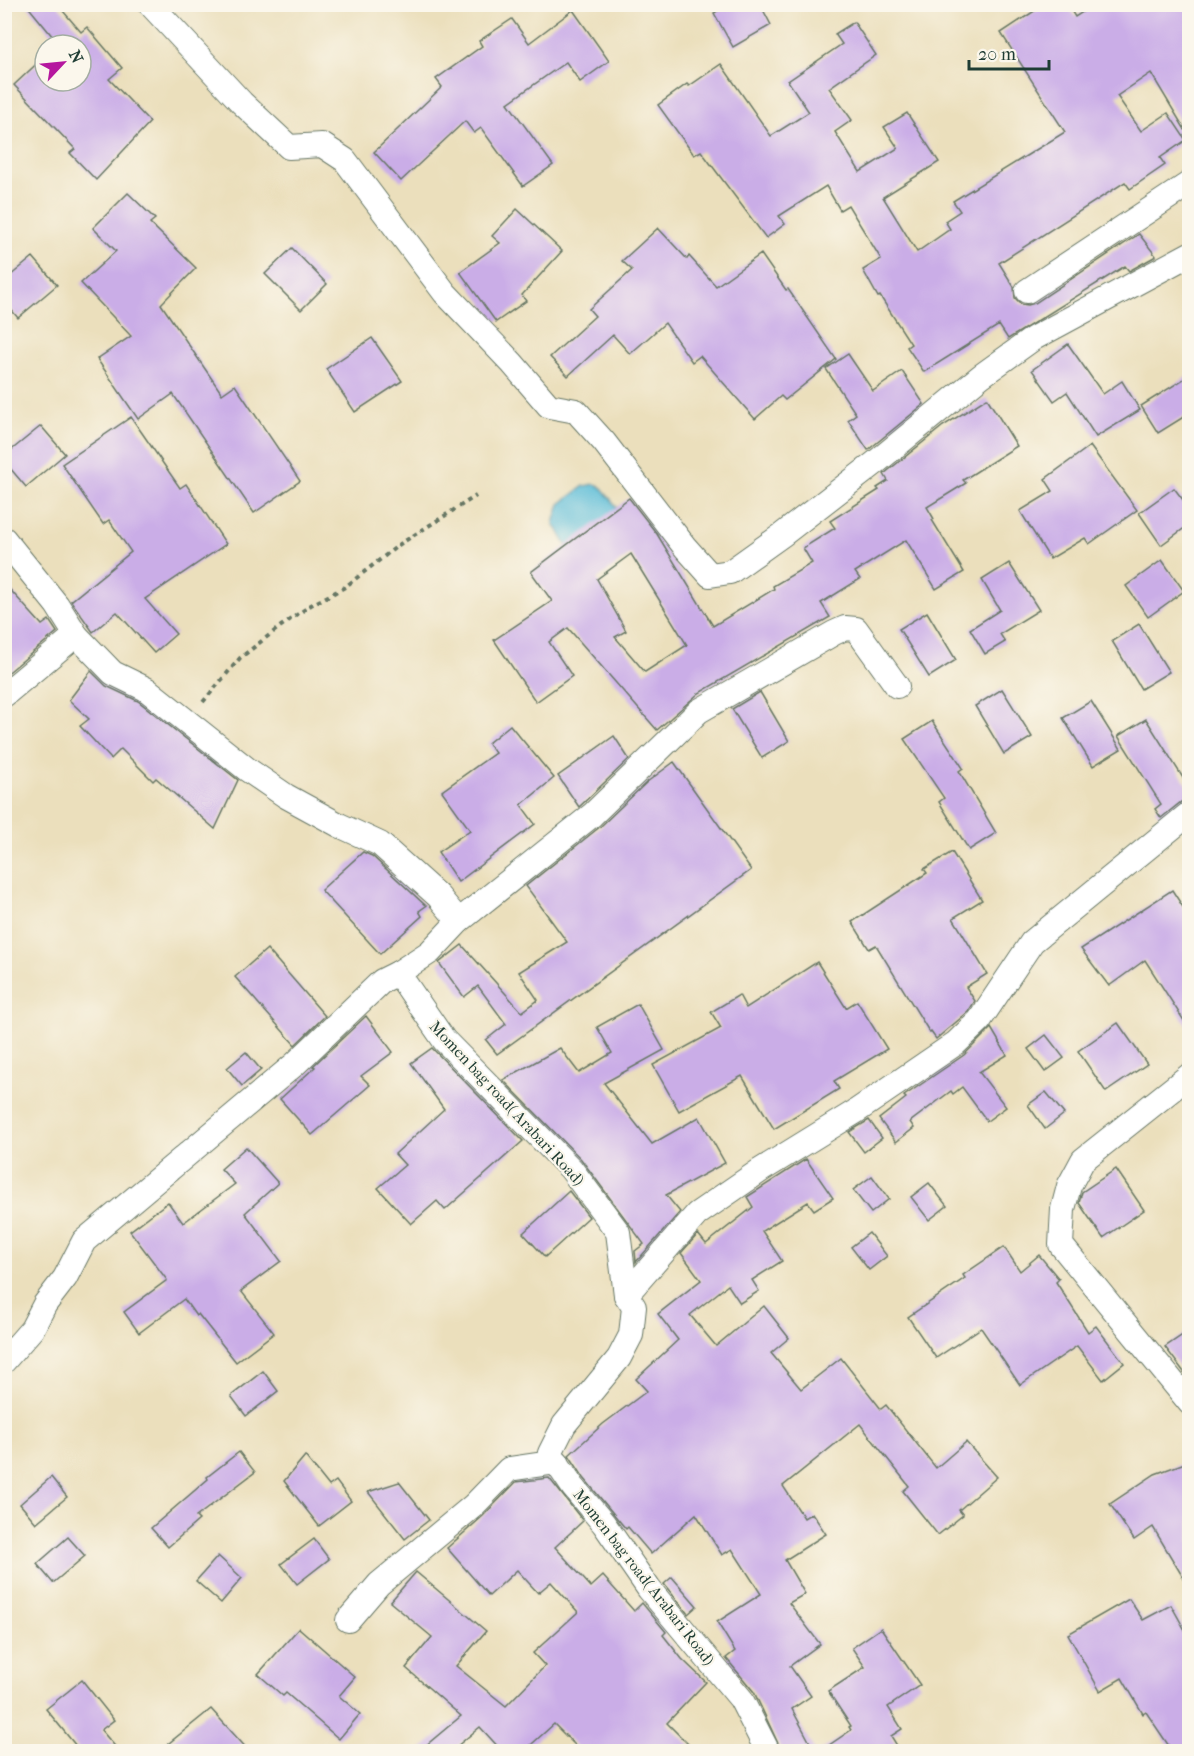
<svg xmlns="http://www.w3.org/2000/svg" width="1194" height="1756" font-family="'IM FELL French Canon',serif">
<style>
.water{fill:#58bbd7;stroke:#3c7c86;stroke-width:1.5}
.building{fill:#caade7;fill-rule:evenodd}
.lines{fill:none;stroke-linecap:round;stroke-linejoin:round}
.street-casing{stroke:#667664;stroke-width:26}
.path{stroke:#667664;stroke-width:4;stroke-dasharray:4.5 4.5;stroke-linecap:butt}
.street{stroke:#fff;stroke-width:24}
.labels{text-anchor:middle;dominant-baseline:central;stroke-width:4.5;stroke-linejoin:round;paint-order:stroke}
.street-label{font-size:16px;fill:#1f3d34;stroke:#fbf7ec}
</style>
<rect width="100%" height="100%" fill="#fbf7ec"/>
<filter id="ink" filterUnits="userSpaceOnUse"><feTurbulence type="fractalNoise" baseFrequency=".0167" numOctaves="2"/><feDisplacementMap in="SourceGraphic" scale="12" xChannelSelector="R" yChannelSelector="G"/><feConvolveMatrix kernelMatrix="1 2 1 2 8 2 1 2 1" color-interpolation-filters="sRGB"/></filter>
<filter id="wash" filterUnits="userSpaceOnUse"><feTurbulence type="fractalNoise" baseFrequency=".008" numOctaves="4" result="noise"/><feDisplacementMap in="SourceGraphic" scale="24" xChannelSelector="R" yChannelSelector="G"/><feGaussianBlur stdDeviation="1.35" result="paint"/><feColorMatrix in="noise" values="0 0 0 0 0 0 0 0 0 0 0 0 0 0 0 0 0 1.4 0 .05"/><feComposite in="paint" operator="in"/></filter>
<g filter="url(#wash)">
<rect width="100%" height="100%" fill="#ebdfbc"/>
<polygon class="water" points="595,484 602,488 620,511 567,547 554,523 560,504 584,486"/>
<g id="blocks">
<g class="building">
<polygon points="26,4 57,4 81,32 87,27 122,68 109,79 150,122 96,180 70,153 75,149 14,85 45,56 45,81 81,81 81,45 56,45 58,43"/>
<polygon points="729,4 760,4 771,25 733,47 714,13"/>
<polygon points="1045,4 1067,4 1075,17 1095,4 1185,4 1190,12 1190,138 1151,73 1117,96 1141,131 1168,113 1186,140 1160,158 1165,165 1130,189 1125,182 999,263 1014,287 1015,298 1021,304 1028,305 1035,303 1139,234 1156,256 1129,271 1125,266 1008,339 999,325 924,372 907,347 911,344 880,296 878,297 863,270 881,259 848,205 840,210 826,186 779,216 785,224 766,238 701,151 694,155 658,105 687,84 689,86 721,64 771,136 809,112 788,81 842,44 835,34 854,22 876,55 829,88 852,120 835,132 860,172 898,148 884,127 907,113 939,162 883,197 917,252 950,229 945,221 960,211 953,201 1065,132 1001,33"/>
<polygon points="573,10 609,61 580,82 566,62 508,103 553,165 523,186 481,128 474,133 465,121 401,181 374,152 442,87 436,79 482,46 479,41 512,19 529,43"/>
<polygon points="128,193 155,219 150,223 196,268 161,304 222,394 235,385 300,481 254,513 173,394 138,419 97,359 131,336 81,283 116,251 93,228"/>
<polygon points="517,209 562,251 522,295 526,301 496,322 460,272 500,243 492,236"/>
<polygon points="658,228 687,259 689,256 716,286 761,254 786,290 788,289 836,359 785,400 781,396 755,419 700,356 692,362 665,323 630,354 613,335 568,376 550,357 595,316 589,309 632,270 622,261"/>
<polygon points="292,248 327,284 301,310 265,274"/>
<polygon points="33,257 57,285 18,318 4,301 4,281"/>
<polygon points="372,338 402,381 355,412 326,369"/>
<polygon points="1068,344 1103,394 1122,381 1140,410 1096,437 1067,392 1054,401 1032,370"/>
<polygon points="848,354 873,391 902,371 924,404 868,450 848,420 856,414 826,369"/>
<polygon points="1190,375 1190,413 1158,433 1141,406"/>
<path d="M987,398L1017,446L963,480L966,483L927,507L934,519L932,520L964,572L936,589L906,540L855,572L860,579L821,603L830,617L699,693L657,730L568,628L549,642L572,676L536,702L494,640L552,601L531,572L629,498L657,534L713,626L774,589L773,586L812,563L803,548L835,528L830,521L879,490L877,488L888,481L884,474L943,426ZM631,554L687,645L645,672L615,637L626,631L597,579Z"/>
<polygon points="131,417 180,488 186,484 226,544 145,599 176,634 154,653 117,612 93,632 71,601 131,552 109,520 103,524 62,464"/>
<polygon points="41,426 65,454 26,487 4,461 4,456"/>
<polygon points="1090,446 1137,510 1089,544 1085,538 1050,559 1020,511 1053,491 1045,479"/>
<polygon points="1174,488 1190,509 1190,524 1161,545 1139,513"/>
<polygon points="1162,560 1184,591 1148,617 1126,586"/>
<polygon points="1009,563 1039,610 1000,634 1005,642 985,654 970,629 1000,610 982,580"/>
<polygon points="4,583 42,625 49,620 57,632 4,676"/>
<polygon points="927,612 956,660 929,677 899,629"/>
<polygon points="1139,624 1169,672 1141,689 1112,641"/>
<polygon points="91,671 106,686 138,701 238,780 215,829 156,778 153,781 121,749 111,759 80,726 89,719 69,700"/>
<polygon points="1002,689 1032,737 1004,754 975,706"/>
<polygon points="760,692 789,741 762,758 732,709"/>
<polygon points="1091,701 1121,749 1093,766 1063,718"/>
<polygon points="1146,719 1190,789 1190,799 1181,802 1161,818 1155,809 1161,804 1118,736"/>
<polygon points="932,721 963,768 959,771 996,833 969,850 939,802 944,798 904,739"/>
<polygon points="510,725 554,778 521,805 535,824 458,882 438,852 470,830 442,791 495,753 488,743"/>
<polygon points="614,736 629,759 579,807 558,776"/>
<polygon points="674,762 751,870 497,1054 486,1040 506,1024 478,986 464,997 439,963 462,945 522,1012 538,1000 519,972 567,942 526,886 601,826 647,782"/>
<polygon points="363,852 372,856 426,906 419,911 422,916 380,954 321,890"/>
<polygon points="952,852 982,900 953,918 987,974 966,987 975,1001 968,1012 936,1039 931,1032 930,1033 876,945 869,949 852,922 927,873 924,869"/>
<polygon points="1172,890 1190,918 1190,1030 1145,960 1109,986 1081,949"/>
<polygon points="267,949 325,1016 295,1045 235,977"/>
<polygon points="817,962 846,1008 857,1001 887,1049 834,1081 839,1089 774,1129 742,1076 679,1111 653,1065 721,1028 711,1012 739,995 746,1008"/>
<polygon points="638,1004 664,1050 604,1083 652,1144 699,1117 725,1163 666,1195 680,1212 636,1262 635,1251 644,1244 581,1159 503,1080 560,1048 579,1073 612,1053 597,1027"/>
<polygon points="366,1016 393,1052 361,1076 370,1085 312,1135 280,1099 315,1067 313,1066"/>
<polygon points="1118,1023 1147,1064 1106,1092 1078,1051"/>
<polygon points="991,1028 1007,1055 979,1072 1006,1107 987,1121 962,1087 953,1094 951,1091 910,1122 914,1128 896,1142 879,1119 906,1098 904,1096 964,1055"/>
<polygon points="1046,1035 1064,1058 1045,1072 1028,1049"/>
<polygon points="432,1048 523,1141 445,1210 437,1201 411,1224 378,1188 405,1165 395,1154 444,1109 411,1063"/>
<polygon points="246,1052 261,1070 242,1086 227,1068"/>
<polygon points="1046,1092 1064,1114 1045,1129 1028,1105"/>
<polygon points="869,1120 882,1138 864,1152 849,1132"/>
<polygon points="246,1147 278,1183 245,1213 281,1261 241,1291 274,1333 236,1362 198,1314 196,1316 184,1299 139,1333 124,1312 167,1280 130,1231 168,1202 183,1223 235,1184 221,1169"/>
<polygon points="806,1159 833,1198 814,1210 808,1202 762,1231 782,1261 752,1280 759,1291 740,1303 728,1285 690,1315 716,1346 764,1306 789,1338 771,1353 801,1389 841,1358 881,1409 886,1405 936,1468 966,1442 997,1477 959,1510 963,1515 938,1535 903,1491 909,1486 860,1424 783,1486 804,1518 812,1513 826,1534 785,1560 805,1594 789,1603 820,1644 790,1666 811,1696 792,1709 815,1752 782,1752 754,1692 726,1658 735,1651 717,1622 761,1594 732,1549 722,1555 696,1514 651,1554 628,1527 626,1529 621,1523 584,1478 569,1455 603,1424 647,1391 636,1379 678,1340 658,1314 701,1280 681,1253 698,1234 706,1244 753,1207 747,1197"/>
<polygon points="1116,1169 1144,1210 1103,1238 1079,1203 1082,1192"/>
<polygon points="872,1176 889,1199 871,1213 853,1190"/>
<polygon points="929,1183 947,1206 929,1220 911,1197"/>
<polygon points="569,1191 589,1217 545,1257 523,1233"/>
<polygon points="869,1233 887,1256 869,1270 851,1247"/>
<polygon points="1004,1247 1020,1271 1039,1255 1059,1279 1056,1282 1088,1332 1096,1326 1124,1363 1103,1380 1077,1346 1020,1385 981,1328 936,1358 908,1317 965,1278 963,1275"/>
<polygon points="1190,1330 1190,1380 1165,1347"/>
<polygon points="263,1371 278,1391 246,1416 231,1396"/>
<polygon points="239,1452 255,1472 196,1517 199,1520 168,1547 151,1528 208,1479 207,1477"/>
<polygon points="305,1456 329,1486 336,1481 351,1501 319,1526 284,1481"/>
<polygon points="1190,1461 1190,1589 1153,1527 1134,1540 1110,1504 1155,1474"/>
<polygon points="51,1477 67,1497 36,1523 20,1504"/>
<polygon points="549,1478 583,1521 555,1547 591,1587 603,1576 634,1611 642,1603 666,1632 663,1635 682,1659 706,1682 667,1723 696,1752 582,1752 554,1724 523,1752 503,1752 480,1727 450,1752 418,1752 461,1716 406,1668 432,1637 390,1602 416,1572 486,1631 456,1666 506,1706 545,1666 533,1653 578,1612 551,1582 538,1593 517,1570 489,1596 447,1548 483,1516 516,1482"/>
<polygon points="399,1482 429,1520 405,1539 368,1492"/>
<polygon points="68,1537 85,1556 53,1583 37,1564"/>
<polygon points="314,1539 329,1559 297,1584 281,1564"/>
<polygon points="218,1556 242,1578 221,1603 196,1581"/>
<polygon points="672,1577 697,1606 688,1614 664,1584"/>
<polygon points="1129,1599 1143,1620 1171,1605 1190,1639 1190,1752 1173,1752 1146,1712 1143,1714 1122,1678 1100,1691 1068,1634"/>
<polygon points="299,1628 355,1677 339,1696 360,1714 339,1739 286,1693 283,1696 258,1674"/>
<polygon points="881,1628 920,1685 888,1707 902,1729 891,1736 901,1752 819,1752 851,1730 849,1727 851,1726 828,1691 865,1667 852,1648"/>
<polygon points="82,1680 114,1720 101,1730 120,1752 81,1752 46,1709"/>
<polygon points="211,1709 250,1752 158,1752"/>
</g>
</g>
</g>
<g filter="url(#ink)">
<use href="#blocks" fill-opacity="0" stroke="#667664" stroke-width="1.5"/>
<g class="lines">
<g class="street-casing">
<g id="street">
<polyline points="150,4 242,103 289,147 322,145 345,160 445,293 512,363 549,406 576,411 604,442 685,547 710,575 730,572 782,535 875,463 981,376 1034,338 1190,254"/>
<polyline points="1027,291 1190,183"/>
<polyline points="4,539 57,605 76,635"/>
<polyline points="4,695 76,635 113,673 146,689 248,770 286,796 339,825 380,844 438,896 459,921 430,952 398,973 444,1040 571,1169 618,1232 626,1295 634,1307 631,1335 619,1358 564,1425 550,1453 573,1487 604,1524 649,1589 741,1699 768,1752"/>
<polyline points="459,921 592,815 699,711 834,633 845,628 856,629 897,686"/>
<polyline points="1190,1075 1083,1160 1069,1186 1063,1209 1061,1245 1190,1403"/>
<polyline points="626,1295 697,1214 761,1170 855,1112 956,1043 979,1021 1032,942 1190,813"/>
<polyline points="4,1361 32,1329 45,1304 65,1278 84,1241 295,1064 382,981 398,973"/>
<polyline points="348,1620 379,1584 473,1506 509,1469 557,1462"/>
</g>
</g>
<polyline class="path" points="203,702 240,658 281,626 311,605 345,587 400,544 476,496"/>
<use href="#street" class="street"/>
</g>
</g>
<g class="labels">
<g class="street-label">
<text transform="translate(507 1103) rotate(47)">Momen bag road( Arabari Road)</text>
<text transform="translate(644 1577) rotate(52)">Momen bag road( Arabari Road)</text>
</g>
</g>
<rect width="1194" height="1756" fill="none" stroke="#fbf7ec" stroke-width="24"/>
<g transform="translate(63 63) rotate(64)"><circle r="28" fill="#fbf7ec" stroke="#a3ada2" stroke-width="1.5"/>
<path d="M0-4.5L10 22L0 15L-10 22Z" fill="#b5179e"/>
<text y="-9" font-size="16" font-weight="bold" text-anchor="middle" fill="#1f3d34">N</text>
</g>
<path d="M969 60v9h80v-9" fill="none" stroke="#1f3d34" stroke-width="3"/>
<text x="978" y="60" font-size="18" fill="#1f3d34" stroke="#fbf7ec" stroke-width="4.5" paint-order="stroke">20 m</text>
</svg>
